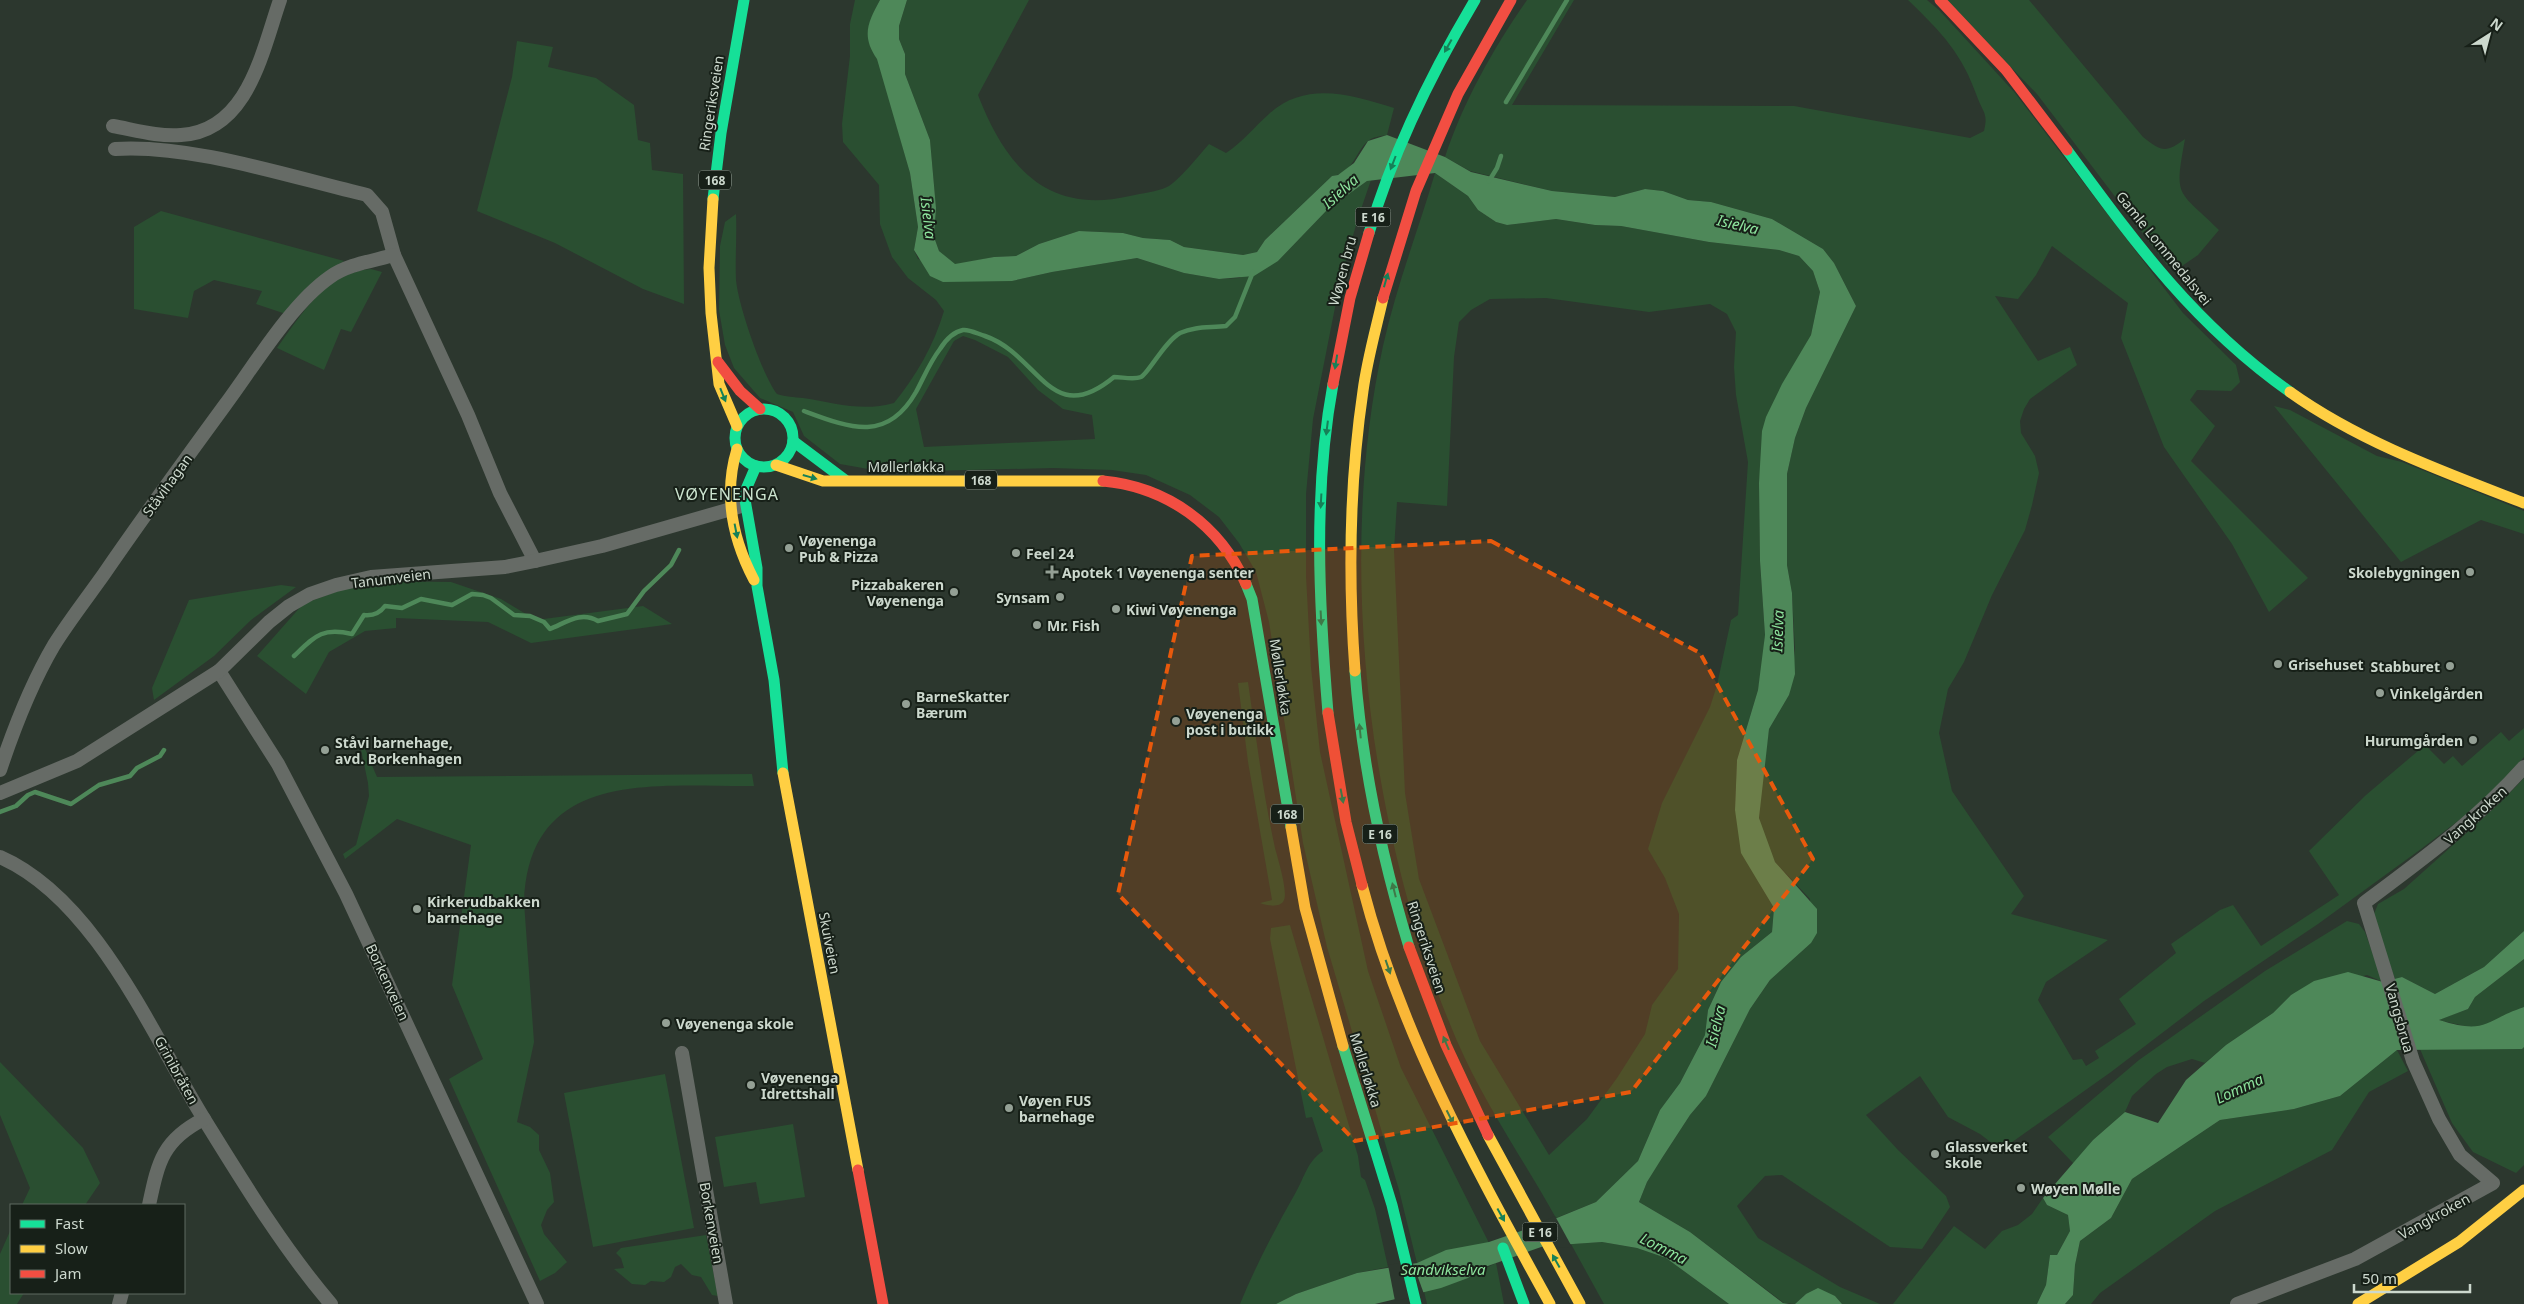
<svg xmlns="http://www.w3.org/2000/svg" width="2524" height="1304" font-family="'Noto Sans',sans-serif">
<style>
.green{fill:#2a4f31;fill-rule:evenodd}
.water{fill:#4e8859}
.pier{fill:#2c372e}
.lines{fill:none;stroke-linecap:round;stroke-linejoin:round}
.stream{stroke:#4e8859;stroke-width:4.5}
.street{stroke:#666b66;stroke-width:14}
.fast{stroke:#16e098;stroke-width:11}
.slow{stroke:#ffcf43;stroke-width:11}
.jam{stroke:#f24e42;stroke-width:11}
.oneway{fill:#168058}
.marked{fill:#e8590c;fill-opacity:0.2;stroke:#e8590c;stroke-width:4;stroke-dasharray:10 6;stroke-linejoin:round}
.poi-dot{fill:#94a095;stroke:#172018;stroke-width:2}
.labels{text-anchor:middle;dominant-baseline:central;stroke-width:4;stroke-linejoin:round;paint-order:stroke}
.shield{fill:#172018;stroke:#96a197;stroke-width:1}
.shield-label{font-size:12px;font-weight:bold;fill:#ccd8cd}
.street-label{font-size:14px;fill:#ccd8cd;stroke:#172018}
.poi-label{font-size:14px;font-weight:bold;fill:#ccd8cd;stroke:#172018;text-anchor:start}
.water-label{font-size:15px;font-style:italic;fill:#8ee59e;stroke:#172018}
.quarter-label{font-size:16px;letter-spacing:1px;fill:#cde5d0;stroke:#172018}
</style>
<rect width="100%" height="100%" fill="#2c372e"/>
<g class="green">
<path d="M855,0H880C869,21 862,38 878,59L910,173L918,227L914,250L918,259L1012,281L1052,272L1137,258L1184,273L1219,279L1239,278L1278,261L1328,209L1367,181L1371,180L1359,215L1341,277L1313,419L1306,494V576L1311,667L1320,752L1368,971L1401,1068L1489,1243L1446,1251L1417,1263L1399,1190L1327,947L1303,843L1269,622L1256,572L1239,543L1219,517L1190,495L1146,475L1112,470L1053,468L885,472L840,464L804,436L793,412L760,398L734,368L725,345L719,310L720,246L725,222L736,214C737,236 735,258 736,280C738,304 762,375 777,394C786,397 794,397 803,398C835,403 862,412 894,403C916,376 934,345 944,311L936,300L908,278L892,257L880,224L879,185L843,142L842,124L850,56V24ZM963,336L975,340L1008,357L1038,390L1063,409L1092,415L1095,439L924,447L916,409L954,341Z"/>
<path d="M907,0H1029L978,95C1006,167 1047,215 1130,196C1142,193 1157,192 1167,187C1177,183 1201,153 1209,144L1226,153C1243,142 1254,127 1269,114C1306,80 1352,95 1394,108L1387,135C1381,136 1372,137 1368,141C1355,152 1353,174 1332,176L1265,240L1257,252L1243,255L1184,247L1170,240L1143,238L1123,233L1079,231L1039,244L1016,256L994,257L954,265L939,251L934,237L936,208L930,140L905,74V54L899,39V26Z"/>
<path d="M1527,0H1574L1512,105L1794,106L1970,138L1984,131C1988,114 1984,114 1978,99C1962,53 1942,33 1908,0H1927L1939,10L2015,93L2183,313L2236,365L2240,382L2231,391L2197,390L2190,400L2215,426L2191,461L2308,578L2269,612L2232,544L2164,447L2121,338L2128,303L2052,246L2036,275L2018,299L1995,296L2038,361L2070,347L2077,365L2030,399L2024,409L2020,421L2021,433L2035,456L2039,473L2032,505L2025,530L1992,595L1964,662L1948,689L1939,733L1952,791L2024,896L2011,914L2108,940L2046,982L2038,1000L2073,1060L2082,1059L2086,1066L2099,1058L2095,1051L2136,1024L2119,999L2176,953L2171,944L2220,910L2233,905L2261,946L2339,895L2309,851L2366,795L2425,745L2444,764L2453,756L2462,766L2501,732L2509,741L2524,728V757L2487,799L2421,849L2318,924L2204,1001L2111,1072L2001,1150L1980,1134L1948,1117L1920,1076L1866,1115L1898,1150L1946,1196L1950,1207L1922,1249L1890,1247L1782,1175L1765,1176L1737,1206L1758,1238L1840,1287L1880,1304H1842L1835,1296L1806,1294L1795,1304L1784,1303L1690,1232L1639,1202L1647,1182L1662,1158L1690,1115L1706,1096L1750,1009L1770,980L1811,943L1810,899L1775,862L1764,838L1759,818L1762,778L1769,729L1789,695L1795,650L1792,593L1787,565V474L1795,438L1806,408L1856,306L1834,263L1823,249L1772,219L1711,202L1688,200L1663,191L1645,189L1615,197L1552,191L1470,171L1445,157C1463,102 1494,47 1527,0Z"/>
<path d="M1946,0H2029L2143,137C2162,152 2166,153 2185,139C2174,199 2177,189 2219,230L2198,255L2182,266L2167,265L2037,94Z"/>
<polygon points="517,41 553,47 548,67 596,78 634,105 638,140 650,143 652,170 683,174 684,304 643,289 555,243 477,211 512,77"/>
<path d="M1435,173L1468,196L1478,210L1496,222L1507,225L1556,219L1595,225L1621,226L1709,242L1779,250L1799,256L1813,271L1820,292L1811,335L1775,399L1762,459L1759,483L1760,561L1765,635L1763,661L1758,690L1737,760L1735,810L1761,886L1774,908L1772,932L1741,957L1721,982L1708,1010L1705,1035L1680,1083L1660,1110L1638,1161L1596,1202L1556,1218C1523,1159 1484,1103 1457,1041C1369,836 1335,565 1383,346C1396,287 1418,231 1435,173ZM1546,298L1649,312L1710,304L1727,314L1736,332L1734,367L1736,395L1748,462L1738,615L1731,620L1717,685L1710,707L1662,803L1648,849L1665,878L1679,914L1678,969L1652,1005L1645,1034L1617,1078L1587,1119L1549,1155L1480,1041L1419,879L1405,793L1394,550L1397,502L1447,506L1454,357L1459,322L1471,310L1490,299Z"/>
<polygon points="161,211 344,261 318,279 286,314 256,304 262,291 214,280 194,291 188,318 134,309 134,227"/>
<path d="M371,269L382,272L351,332L341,329L324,370L277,348C301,315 326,272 371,269Z"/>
<polygon points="2274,406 2290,410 2377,456 2402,462 2524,511 2524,534 2481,520 2401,562"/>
<polygon points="365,581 451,582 501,599 536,620 643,606 672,624 531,643 488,622 396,618 396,628 365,631 329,652 306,694 257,656 303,604"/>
<polygon points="281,585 296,587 251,620 214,656 154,700 152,688 189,600"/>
<path d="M1248,682C1256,737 1263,793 1275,848C1278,859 1288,891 1284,900C1281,908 1267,906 1260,903L1272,900L1248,762L1238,683Z"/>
<path d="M360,737L377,777L752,774L754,786C657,787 529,767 524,902L534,1042L517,1122L530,1127L539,1135V1150L550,1173L554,1202L547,1210L541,1225L544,1234L567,1262L555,1273L540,1281L449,1079L483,1059L452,985L471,845L397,819L345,859L343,854L356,845L369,796L368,783L359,740Z"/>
<polygon points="2524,778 2524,931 2484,967 2435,994 2402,977 2395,979 2376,925 2374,914 2378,904 2404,889 2501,802"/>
<polygon points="2347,921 2359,924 2365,932 2383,982 2367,975 2291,995 2273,1013 2226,1045 2205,1063 2192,1059 2167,1067 2156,1074 2132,1096 2125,1112 2093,1140 2074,1164 2048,1137 2139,1060 2265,971"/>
<path d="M1290,925L1358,1156L1361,1177L1365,1180L1375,1209L1388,1267L1357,1273L1296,1294L1276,1304H1240C1256,1265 1275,1229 1296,1192C1305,1176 1307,1162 1323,1151L1312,1117L1306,1118L1270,939L1271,928Z"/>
<polygon points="2524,959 2524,1007 2482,1027 2469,1027 2438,1020 2468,1009 2475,997"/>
<polygon points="2524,1047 2524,1165 2516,1173 2473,1152 2452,1123 2420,1049"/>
<polygon points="2397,1050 2408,1071 2369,1092 2332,1150 2215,1211 2100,1293 2091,1304 2065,1304 2073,1295 2075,1265 2080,1241 2111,1218 2132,1179 2220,1120 2294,1109 2340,1096"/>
<polygon points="0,1062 83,1148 100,1183 85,1205 22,1205 30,1188 0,1115"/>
<polygon points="665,1074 694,1228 593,1247 564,1093"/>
<polygon points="793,1124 805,1197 760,1204 756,1182 724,1187 715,1137"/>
<polygon points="2043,1198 2047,1205 2068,1215 2070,1231 2057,1255 2050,1255 2046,1285 2037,1304 1893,1304 1954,1226 1985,1249 2002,1231 2018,1225 2032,1214"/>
<polygon points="11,1229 11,1293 24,1293 17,1304 0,1304 0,1254"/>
<polygon points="706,1235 718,1296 712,1295 701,1277 692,1275 681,1264 675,1267 671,1277 664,1282 651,1281 645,1285 632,1284 614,1269 624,1268 621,1258 616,1253 621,1248"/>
<polygon points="1602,1242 1637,1248 1666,1258 1729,1304 1604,1304 1571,1244"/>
<polygon points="1496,1263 1504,1304 1427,1304 1424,1291 1459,1281"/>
</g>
<g class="water">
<path d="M880,0H907L899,26V39L905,54V74L930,140L936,208L934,237L939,251L955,264L994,257L1016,256L1039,244L1079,231L1123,233L1143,238L1170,240L1184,247L1243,255L1257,252L1265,240L1332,176L1338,175L1354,163L1368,141L1387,135L1445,157L1471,172L1552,191L1615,197L1645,189L1663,191L1688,200L1711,202L1772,219L1823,249L1834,263L1856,306L1806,408L1795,438L1787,474V565L1792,593L1795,674L1789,695L1769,729L1759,818L1775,862L1817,909V933L1811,943L1770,980L1750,1009L1706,1096L1690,1115L1662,1158L1647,1182L1639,1202L1690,1232L1783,1303L1789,1304H1729L1666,1258L1637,1248L1602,1242L1544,1246L1482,1268L1468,1278L1441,1288L1375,1304H1276L1296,1294L1357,1273L1417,1263L1446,1250L1489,1242L1547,1222L1596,1202L1638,1161L1660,1110L1680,1083L1705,1035L1708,1010L1721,982L1741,957L1772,932L1774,908L1741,853L1735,810L1737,760L1758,690L1765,635L1760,561L1759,483L1762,431L1766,417L1782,384L1811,335L1820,292L1813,271L1799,256L1779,250L1709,242L1621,226L1595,225L1556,219L1507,225L1496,222L1478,210L1468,196L1435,173L1367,181L1328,209L1278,261L1254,276L1219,279L1184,273L1137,258L1052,272L1012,281L943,282L930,276L914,250L918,227L910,173L877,59C861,36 868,22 880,0Z"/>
<path d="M2524,931V959L2475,997L2468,1009L2439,1020C2487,1035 2483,1021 2524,1007V1047L2522,1049L2397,1050L2340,1096L2294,1109L2220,1120L2132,1179L2111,1218L2080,1241L2075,1265L2073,1295L2065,1304H2037L2046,1285L2050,1255H2057L2070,1231L2068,1215L2047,1205L2043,1198L2093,1140L2125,1112L2158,1123L2186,1080L2226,1045L2273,1013L2291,995L2314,981L2348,972L2383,982L2402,977L2435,994L2484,967Z"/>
<polygon points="1818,1288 1835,1296 1842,1304 1795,1304 1806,1294"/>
</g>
<g class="pier">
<polygon points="1555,1216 1572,1247 1545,1248 1546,1220"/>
<polygon points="1412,1261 1424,1294 1395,1301 1388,1265"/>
</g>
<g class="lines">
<g class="stream">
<polyline points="1506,102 1567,0"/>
<polyline points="1489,181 1497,168 1501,156"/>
<path d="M804,411C850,428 887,443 916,392C924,377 930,362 940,349C945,341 953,332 963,330C969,329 978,334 985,336C1040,355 1050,430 1114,377C1122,377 1134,380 1141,377C1148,374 1165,341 1180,333C1195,326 1210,328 1226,326L1235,317L1253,272"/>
<path d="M294,656C315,636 322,627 352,634L364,615C373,616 380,613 385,606L402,608L421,599L452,605L472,594L483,595L491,598L514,615L530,616L544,622L550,629C567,622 581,611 598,621L627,614L644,591L671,565L679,550"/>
<polyline points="0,812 16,806 28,795 35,792 71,804 99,785 130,776 137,768 160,756 164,750"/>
</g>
<g class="street">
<path d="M113,126C135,130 159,137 181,135C248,131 262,52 280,0"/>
<path d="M115,149C192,144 290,177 367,195L382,212L394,255"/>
<polyline points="219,671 278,764 346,894 537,1304"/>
<path d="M0,770C14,728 31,684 54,645C69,621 87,598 104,574C143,517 184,461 225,405C254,366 291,304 330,277C348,264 373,261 394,255L468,415L500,493L535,561"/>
<polyline points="0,793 77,761 219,671 269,622 289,606 310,594 336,585 371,577 505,567 535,561 602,546 738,507"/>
<path d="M0,857C96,899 152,1035 204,1119C243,1182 283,1248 331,1304"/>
<polyline points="682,1053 726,1304"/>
<path d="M149,1205C158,1163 162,1140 204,1119"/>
<polyline points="119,1304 122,1293"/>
<path d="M2237,1304L2355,1259L2493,1183L2460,1155L2439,1119L2413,1061L2364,903C2420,861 2477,820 2524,767"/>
</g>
<g class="fast">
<path d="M2067,150C2136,244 2194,324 2290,392"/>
<polyline points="713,199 721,133 744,0"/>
<path d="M1369,233C1393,151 1431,74 1475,0"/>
<circle cx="764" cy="438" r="29"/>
<polyline points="793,441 845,480"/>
<polyline points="756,466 744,494 757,568 757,586 774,680 783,773"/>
<polyline points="1246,584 1252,599 1291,827"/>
<path d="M1355,671C1362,764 1382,858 1409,947"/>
<path d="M1328,713C1319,604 1313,492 1333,384"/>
<polyline points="1343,1046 1392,1205 1416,1304"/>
<polyline points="1503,1248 1524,1304"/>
</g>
<g class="slow">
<polyline points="713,199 709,268 711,313 719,384 737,426"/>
<path d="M2290,392C2360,442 2444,472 2524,503"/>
<path d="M737,449C723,495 732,538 754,580"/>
<polyline points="776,465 823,481 1103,481"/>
<path d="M1355,671C1348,576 1349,485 1363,391C1367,360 1376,329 1383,298"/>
<polyline points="783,773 858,1170"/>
<polyline points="1291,827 1305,908 1343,1046"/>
<path d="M1362,885C1401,1035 1476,1169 1550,1304"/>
<polyline points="1488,1135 1580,1304"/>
<polyline points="2358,1304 2459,1242 2524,1190"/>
</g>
<g class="jam">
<polyline points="1940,0 2006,70 2067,150"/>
<polyline points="1383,298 1416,191 1458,94 1511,0"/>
<polyline points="718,362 740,391 760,409"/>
<polyline points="1333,384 1350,298 1369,233"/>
<path d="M1103,481C1167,487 1220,525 1246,584"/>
<polyline points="1328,713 1346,822 1362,885"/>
<polyline points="1409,947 1446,1045 1488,1135"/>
<polyline points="858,1170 883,1304"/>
</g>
</g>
<defs><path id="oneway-solid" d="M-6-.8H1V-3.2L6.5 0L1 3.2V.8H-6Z" transform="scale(1.25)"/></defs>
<g class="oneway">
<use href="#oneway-solid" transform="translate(1448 46) rotate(119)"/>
<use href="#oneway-solid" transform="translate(1393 163) rotate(111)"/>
<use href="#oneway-solid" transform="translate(1386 280) rotate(-74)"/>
<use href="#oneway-solid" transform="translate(1336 362) rotate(99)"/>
<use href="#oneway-solid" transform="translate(723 395) rotate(68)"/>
<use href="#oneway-solid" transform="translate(1327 428) rotate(97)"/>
<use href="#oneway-solid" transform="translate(810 477) rotate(16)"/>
<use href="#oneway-solid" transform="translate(1321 501) rotate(93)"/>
<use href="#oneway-solid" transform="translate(736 531) rotate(79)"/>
<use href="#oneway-solid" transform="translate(1321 618) rotate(87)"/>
<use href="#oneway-solid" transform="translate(1360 731) rotate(-96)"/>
<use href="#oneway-solid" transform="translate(1342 796) rotate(79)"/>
<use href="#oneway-solid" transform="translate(1394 890) rotate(-104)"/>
<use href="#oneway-solid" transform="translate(1388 967) rotate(71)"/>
<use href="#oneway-solid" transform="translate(1446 1043) rotate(-113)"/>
<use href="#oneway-solid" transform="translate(1450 1117) rotate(63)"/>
<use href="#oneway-solid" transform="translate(1501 1215) rotate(61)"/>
<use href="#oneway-solid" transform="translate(1556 1261) rotate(-119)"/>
</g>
<path class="marked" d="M1491,541L1700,653L1813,859L1631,1092L1355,1141L1118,894L1192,556Z"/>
<g class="poi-dot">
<circle cx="789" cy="548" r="5"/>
<circle cx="1016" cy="553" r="5"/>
<path d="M1049.5 564.5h5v5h5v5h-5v5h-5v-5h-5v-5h5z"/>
<circle cx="2470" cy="572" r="5"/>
<circle cx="954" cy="592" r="5"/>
<circle cx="1060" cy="597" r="5"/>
<circle cx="1116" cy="609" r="5"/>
<circle cx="1037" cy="625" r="5"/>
<circle cx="2278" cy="664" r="5"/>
<circle cx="2450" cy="666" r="5"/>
<circle cx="2380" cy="693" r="5"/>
<circle cx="906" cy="704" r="5"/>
<circle cx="1176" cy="721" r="5"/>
<circle cx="2473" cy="740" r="5"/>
<circle cx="325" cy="750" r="5"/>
<circle cx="417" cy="909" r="5"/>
<circle cx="666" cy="1023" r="5"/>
<circle cx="751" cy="1085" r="5"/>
<circle cx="1009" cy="1108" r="5"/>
<circle cx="1935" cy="1154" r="5"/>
<circle cx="2021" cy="1188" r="5"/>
</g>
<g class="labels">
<g class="shield">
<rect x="699" y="170.5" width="32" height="19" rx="4"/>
<rect x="1355.5" y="207.5" width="35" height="19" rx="4"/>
<rect x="965" y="470.5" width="32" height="19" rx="4"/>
<rect x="1271" y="804.5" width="32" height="19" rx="4"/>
<rect x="1362.5" y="824.5" width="35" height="19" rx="4"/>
<rect x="1522.5" y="1222.5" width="35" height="19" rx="4"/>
</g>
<g class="shield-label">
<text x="715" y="180">168</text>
<text x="1373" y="217">E 16</text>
<text x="981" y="480">168</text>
<text x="1287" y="814">168</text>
<text x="1380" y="834">E 16</text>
<text x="1540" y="1232">E 16</text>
</g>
<g class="street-label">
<text transform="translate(711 103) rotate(-81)">Ringeriksveien</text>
<text transform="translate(2164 248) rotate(51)">Gamle Lommedalsvei</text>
<text transform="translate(1342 271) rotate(-75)">Wøyen bru</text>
<text x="906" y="466">Møllerløkka</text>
<text transform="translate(167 485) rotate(-54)">Ståvihagan</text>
<text transform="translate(391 578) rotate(-7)">Tanumveien</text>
<text transform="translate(1281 677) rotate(81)">Møllerløkka</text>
<text transform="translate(2475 815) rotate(-42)">Vangkroken</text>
<text transform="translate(830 943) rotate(79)">Skuiveien</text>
<text transform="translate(1427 947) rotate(72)">Ringeriksveien</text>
<text transform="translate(388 982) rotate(65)">Borkenveien</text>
<text transform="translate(2400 1018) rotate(74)">Vangsbrua</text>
<text transform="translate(177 1070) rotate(61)">Grinibråten</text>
<text transform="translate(1366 1070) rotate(73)">Møllerløkka</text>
<text transform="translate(2434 1216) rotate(-29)">Vangkroken</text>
<text transform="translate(712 1223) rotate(80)">Borkenveien</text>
</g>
<g class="poi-label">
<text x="799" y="540">Vøyenenga<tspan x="799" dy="16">Pub &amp; Pizza</tspan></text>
<text x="1026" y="553">Feel 24</text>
<text x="1062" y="572">Apotek 1 Vøyenenga senter</text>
<text x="2460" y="572" text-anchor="end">Skolebygningen</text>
<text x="944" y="584" text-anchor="end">Pizzabakeren<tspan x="944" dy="16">Vøyenenga</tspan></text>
<text x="1050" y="597" text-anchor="end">Synsam</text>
<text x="1126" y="609">Kiwi Vøyenenga</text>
<text x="1047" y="625">Mr. Fish</text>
<text x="2288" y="664">Grisehuset</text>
<text x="2440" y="666" text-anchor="end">Stabburet</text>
<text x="2390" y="693">Vinkelgården</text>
<text x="916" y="696">BarneSkatter<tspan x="916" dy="16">Bærum</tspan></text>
<text x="1186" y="713">Vøyenenga<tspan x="1186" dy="16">post i butikk</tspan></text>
<text x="2463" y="740" text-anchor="end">Hurumgården</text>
<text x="335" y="742">Ståvi barnehage,<tspan x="335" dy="16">avd. Borkenhagen</tspan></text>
<text x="427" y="901">Kirkerudbakken<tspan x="427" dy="16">barnehage</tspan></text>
<text x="676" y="1023">Vøyenenga skole</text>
<text x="761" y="1077">Vøyenenga<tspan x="761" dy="16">Idrettshall</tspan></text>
<text x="1019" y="1100">Vøyen FUS<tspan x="1019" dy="16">barnehage</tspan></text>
<text x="1945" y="1146">Glassverket<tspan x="1945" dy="16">skole</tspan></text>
<text x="2031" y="1188">Wøyen Mølle</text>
</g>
<g class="water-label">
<text transform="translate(1340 191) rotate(-42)">Isielva</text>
<text transform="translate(929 218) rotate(83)">Isielva</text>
<text transform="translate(1738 224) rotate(13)">Isielva</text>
<text transform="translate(1777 631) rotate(-88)">Isielva</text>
<text transform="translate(1715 1026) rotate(-76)">Isielva</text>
<text transform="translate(2239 1088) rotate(-25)">Lomma</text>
<text transform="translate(1664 1248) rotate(27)">Lomma</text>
<text x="1443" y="1269">Sandvikselva</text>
</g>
<g class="quarter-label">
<text x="727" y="494">VØYENENGA</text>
</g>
</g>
<rect x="10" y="1204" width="175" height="90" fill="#172018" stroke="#5f6a60"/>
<rect x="20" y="1220" width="25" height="8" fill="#16e098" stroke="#5f6a60"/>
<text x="55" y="1229" font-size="15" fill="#ccd8cd">Fast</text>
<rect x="20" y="1245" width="25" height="8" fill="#ffcf43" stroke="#5f6a60"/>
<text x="55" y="1254" font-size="15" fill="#ccd8cd">Slow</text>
<rect x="20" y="1270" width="25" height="8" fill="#f24e42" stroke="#5f6a60"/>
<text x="55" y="1279" font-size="15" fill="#ccd8cd">Jam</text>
<g transform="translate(2489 35) rotate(36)" stroke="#172018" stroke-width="4" paint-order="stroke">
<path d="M0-4L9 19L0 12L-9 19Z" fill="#ccd8cd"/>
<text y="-8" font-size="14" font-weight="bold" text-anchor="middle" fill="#ccd8cd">N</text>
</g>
<path d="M2354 1284v8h116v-8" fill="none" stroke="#ccd8cd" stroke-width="2.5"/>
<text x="2362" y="1284" font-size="15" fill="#ccd8cd" stroke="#172018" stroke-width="4" paint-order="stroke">50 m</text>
</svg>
